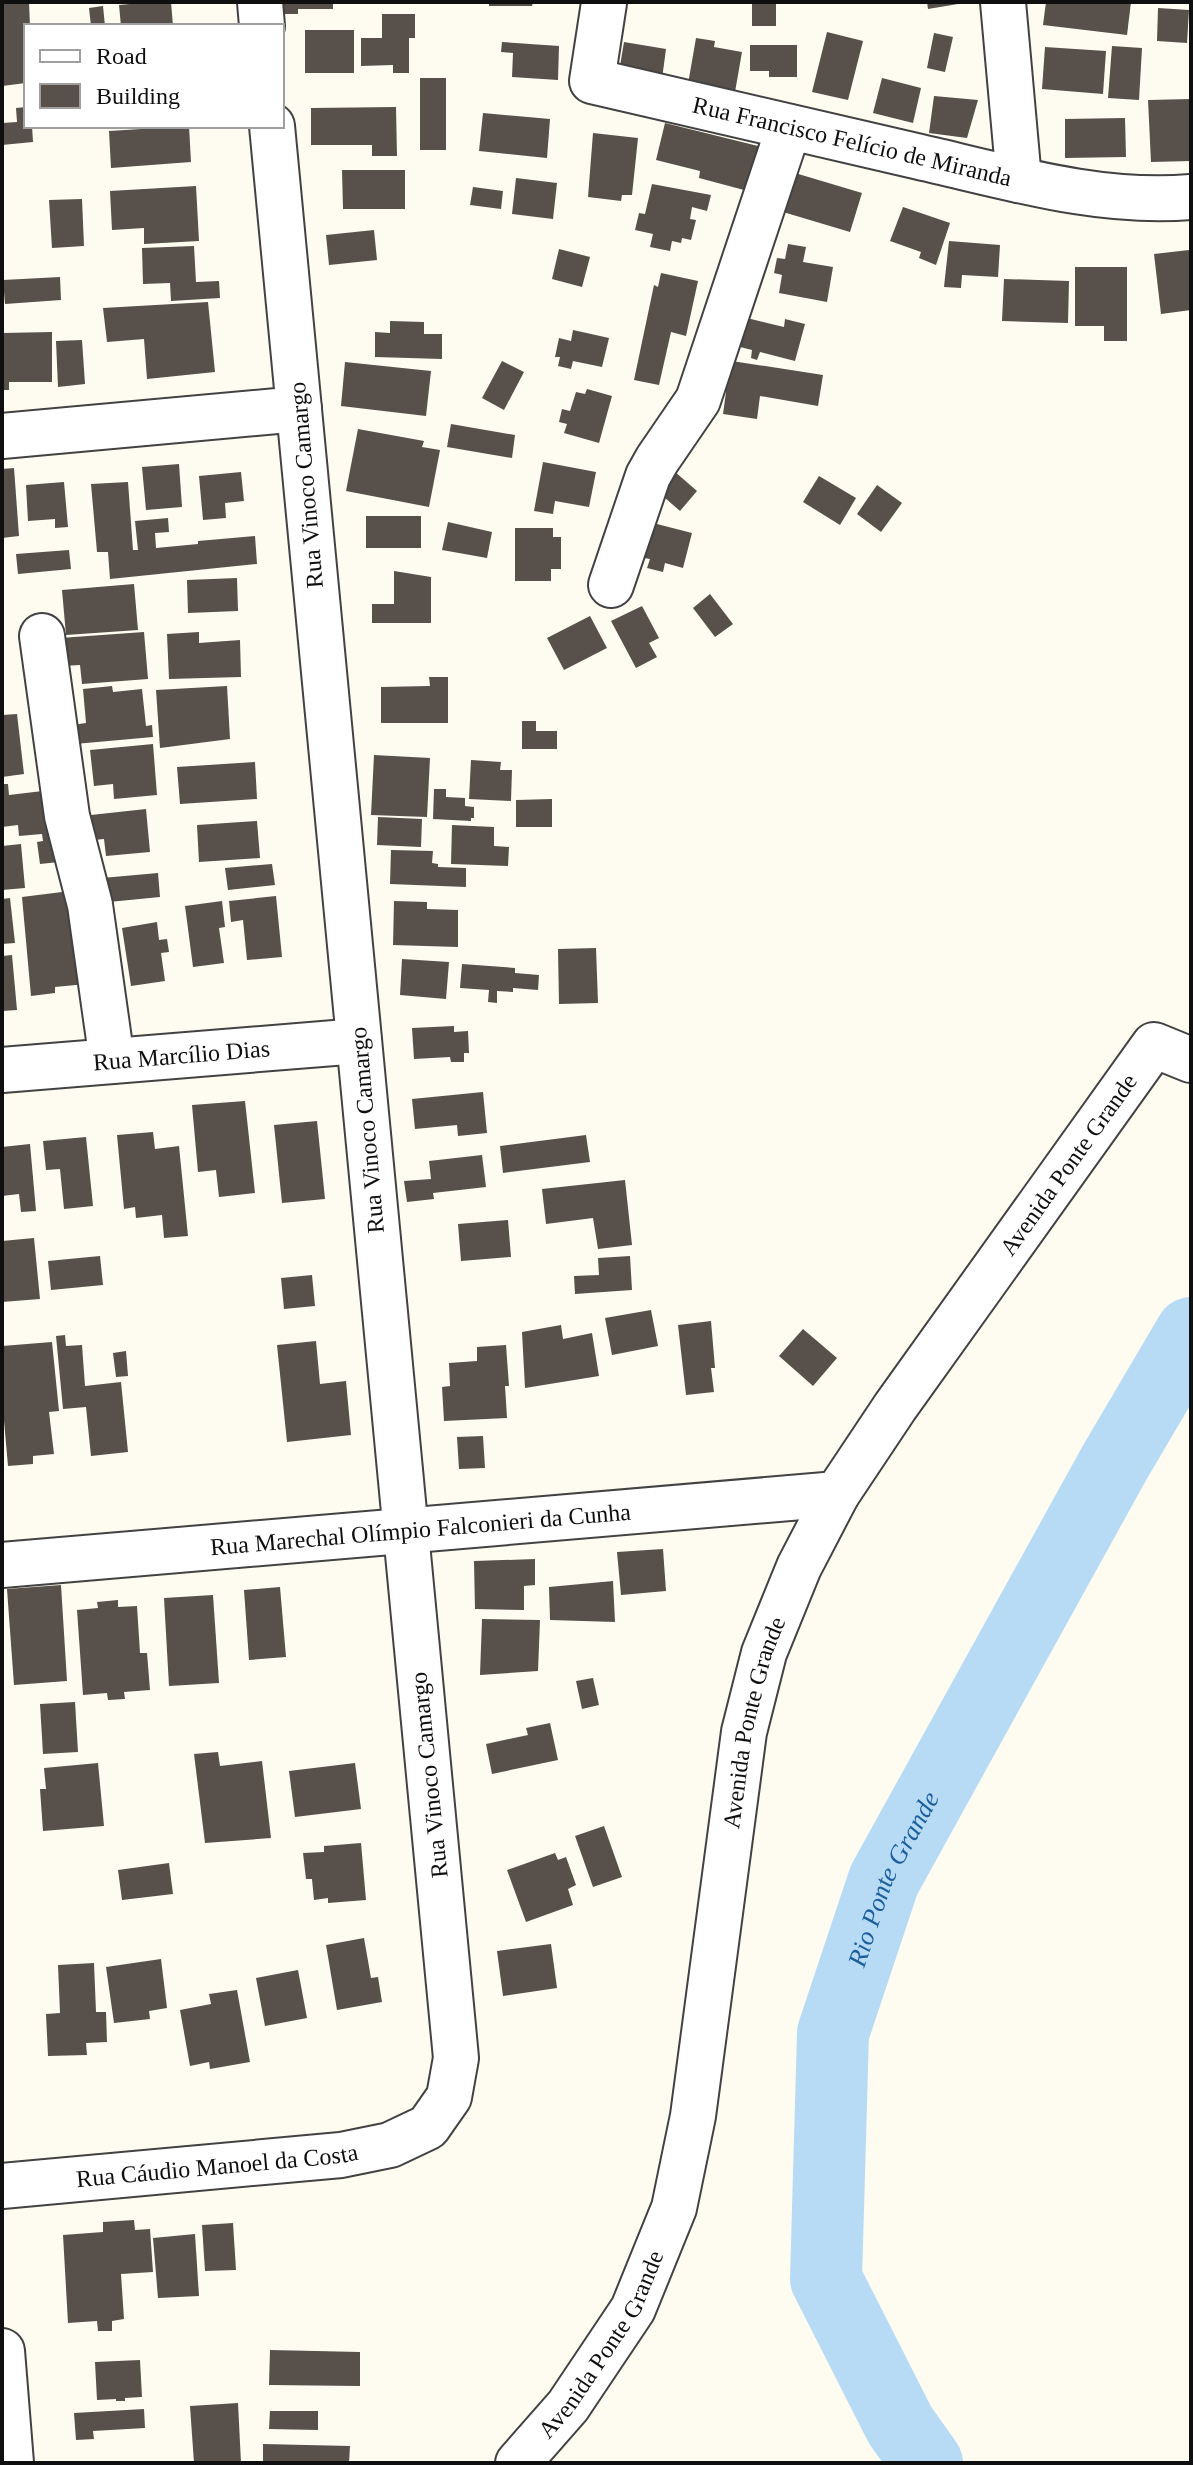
<svg xmlns="http://www.w3.org/2000/svg" width="1193" height="2465" font-family="'Times New Roman',serif">
<style>
.lines{fill:none;stroke-linecap:round;stroke-linejoin:round}
.river{stroke:#b7dbf4;stroke-width:72}
.building{fill:#57504b}
.minor-casing{stroke:#424242;stroke-width:48}
.minor{stroke:#fff;stroke-width:44}
.labels{text-anchor:middle;dominant-baseline:central;stroke-width:8;stroke-linejoin:round;paint-order:stroke}
.street-label{font-size:24px;fill:#0f0f0f;stroke:#fff}
.water-label{font-size:26px;font-style:italic;fill:#1c5f9c;stroke:#fff}
</style>
<rect width="100%" height="100%" fill="#fefcf1"/>
<g class="lines">
<path class="river" id="s1" d="M927,2463L900,2425L826,2279L833,2033L884,1880L1115,1462L1191,1333"/>
</g>
<g class="building">
<polygon points="3,2 29,2 30,26 26,26 26,83 2,86"/>
<polygon points="151,2 171,2 173,26 121,26 119,5"/>
<polygon points="281,2 333,2 333,9 298,9 298,14 281,14"/>
<polygon points="489,2 533,2 532,6 489,6"/>
<rect x="752" y="2" width="24" height="24"/>
<polygon points="927,2 958,2 958,4 928,9"/>
<polygon points="1046,2 1131,2 1127,35 1043,25"/>
<polygon points="103,6 105,26 91,26 89,8"/>
<polygon points="1158,8 1189,10 1187,43 1157,41"/>
<polygon points="382,14 415,14 415,38 409,38 409,73 393,73 393,65 361,66 361,38 382,38"/>
<rect x="305" y="30" width="49" height="43"/>
<polygon points="827,32 863,41 848,100 812,92"/>
<polygon points="934,33 953,37 945,72 927,68"/>
<polygon points="696,38 715,41 714,47 742,52 735,92 688,84"/>
<polygon points="502,42 559,46 558,80 512,77 513,53 501,52"/>
<polygon points="624,42 666,49 662,79 619,72"/>
<polygon points="750,45 797,45 797,77 769,77 769,71 750,71"/>
<polygon points="1112,46 1142,48 1139,100 1108,98"/>
<polygon points="1045,47 1106,51 1103,94 1042,89"/>
<rect x="420" y="78" width="26" height="72"/>
<polygon points="882,78 921,88 913,123 873,113"/>
<polygon points="934,96 978,100 967,138 929,133"/>
<polygon points="1191,99 1191,161 1151,162 1148,100"/>
<polygon points="26,107 26,126 32,126 33,142 2,145 2,123 17,122 16,108"/>
<polygon points="396,107 397,156 372,156 372,145 311,145 311,108"/>
<polygon points="483,113 550,119 547,158 479,151"/>
<polygon points="1125,118 1126,157 1065,158 1065,119"/>
<polygon points="665,123 758,146 744,190 699,178 700,171 656,160"/>
<polygon points="189,126 191,162 111,168 109,131"/>
<polygon points="593,133 638,138 632,195 622,195 621,201 588,197"/>
<polygon points="342,170 405,170 405,209 343,209"/>
<polygon points="785,170 862,193 850,232 773,209"/>
<polygon points="516,178 557,183 553,219 512,214"/>
<polygon points="652,184 711,195 707,211 692,207 690,219 696,220 691,240 682,238 681,243 672,241 670,251 650,247 653,234 635,230 639,213 645,214"/>
<polygon points="196,186 199,241 144,244 144,228 112,230 110,191"/>
<polygon points="473,187 503,191 501,209 470,205"/>
<polygon points="82,199 84,246 52,248 49,200"/>
<polygon points="903,207 950,223 936,265 919,258 921,252 890,241"/>
<polygon points="374,230 377,260 329,265 326,235"/>
<polygon points="949,241 1000,245 998,277 962,275 961,288 944,287"/>
<polygon points="788,244 806,247 803,262 833,267 827,302 779,293 782,275 774,273 777,258 785,259"/>
<polygon points="194,246 196,282 219,281 220,298 171,301 170,283 143,284 142,248"/>
<polygon points="559,249 590,257 582,287 552,279"/>
<polygon points="1189,250 1191,310 1161,314 1154,254"/>
<polygon points="1075,267 1127,267 1127,341 1104,341 1104,326 1075,326"/>
<polygon points="661,273 698,281 686,336 671,332 659,385 634,380 654,285 658,287"/>
<polygon points="60,277 61,300 5,304 3,280"/>
<polygon points="1004,279 1069,281 1068,323 1002,321"/>
<polygon points="208,302 215,372 147,379 144,339 107,342 103,308"/>
<polygon points="747,318 784,327 785,319 805,324 795,361 760,352 757,360 751,358 752,350 740,347"/>
<polygon points="390,321 424,322 424,334 442,334 442,359 375,357 375,332 390,333"/>
<polygon points="573,330 609,338 602,367 573,361 571,369 558,366 560,357 555,357 559,338 571,341"/>
<polygon points="52,332 52,382 9,382 9,390 2,390 2,333"/>
<polygon points="82,340 85,384 58,387 56,341"/>
<polygon points="719,359 823,375 818,406 760,396 757,419 723,414 726,392 714,390"/>
<polygon points="502,361 524,372 504,410 482,398"/>
<polygon points="345,362 431,371 426,416 341,406"/>
<polygon points="587,389 612,396 599,443 564,433 567,424 559,422 562,409 570,411 576,392 585,394"/>
<polygon points="451,424 515,435 512,458 447,447"/>
<polygon points="358,429 424,441 422,447 440,450 429,507 346,491"/>
<polygon points="543,462 596,472 589,507 555,501 553,514 534,511"/>
<polygon points="179,464 182,507 146,510 142,467"/>
<polygon points="14,468 19,536 2,538 2,469"/>
<polygon points="674,471 697,491 680,511 657,491"/>
<polygon points="241,472 244,501 225,503 226,518 203,520 199,476"/>
<polygon points="819,476 856,498 840,525 803,502"/>
<polygon points="64,482 68,527 55,528 55,519 28,521 26,485"/>
<polygon points="128,482 133,550 138,550 135,521 168,518 169,532 155,533 156,548 198,544 198,541 255,536 257,564 110,579 108,552 97,552 91,484"/>
<polygon points="877,485 902,503 881,532 857,514"/>
<rect x="366" y="516" width="55" height="32"/>
<polygon points="448,522 492,532 487,558 442,550"/>
<polygon points="653,523 692,533 683,568 665,563 663,572 647,568 650,559 644,558"/>
<polygon points="515,528 553,528 553,537 561,537 561,569 551,569 551,581 515,581"/>
<polygon points="69,550 71,569 18,574 16,554"/>
<polygon points="394,571 431,577 431,623 372,623 372,604 394,604"/>
<polygon points="237,578 238,611 188,613 187,580"/>
<polygon points="134,584 138,630 66,635 62,590"/>
<polygon points="710,594 733,624 715,637 693,608"/>
<polygon points="642,606 659,638 649,643 657,657 636,668 611,621"/>
<polygon points="590,616 607,648 564,670 547,638"/>
<polygon points="144,632 148,679 82,684 80,665 63,666 60,638"/>
<polygon points="199,632 199,643 240,640 241,677 169,679 167,634"/>
<polygon points="429,677 448,677 448,723 381,723 381,687 430,686"/>
<polygon points="112,686 113,692 142,689 146,726 152,725 153,737 75,744 72,725 86,723 83,689"/>
<polygon points="227,686 230,739 160,748 156,690"/>
<polygon points="17,714 24,774 2,777 2,715"/>
<polygon points="522,721 536,721 536,731 557,731 557,749 522,749"/>
<polygon points="153,744 157,795 114,799 113,784 94,786 90,750"/>
<polygon points="374,755 430,758 427,817 371,815"/>
<polygon points="471,760 501,762 500,770 512,770 511,801 469,799"/>
<polygon points="255,762 257,799 180,804 177,767"/>
<polygon points="2,784 8,784 9,795 51,790 59,862 40,864 37,842 43,841 42,834 19,836 18,825 2,827"/>
<polygon points="434,789 446,789 446,797 465,798 465,806 474,807 474,818 471,818 471,821 433,819"/>
<polygon points="552,799 552,827 516,827 516,800"/>
<polygon points="146,809 150,852 106,856 104,839 93,840 91,815"/>
<polygon points="378,817 422,819 421,847 377,845"/>
<polygon points="257,821 260,858 199,862 197,825"/>
<polygon points="452,825 494,827 494,846 509,847 508,866 451,864"/>
<polygon points="21,844 25,888 2,890 2,846"/>
<polygon points="391,850 433,851 432,863 438,864 438,867 466,868 466,887 390,884"/>
<polygon points="272,864 275,885 228,890 225,868"/>
<polygon points="158,873 160,897 109,902 102,878"/>
<polygon points="70,891 86,984 55,987 55,993 31,996 22,897"/>
<polygon points="276,896 282,957 247,960 243,920 231,922 229,901"/>
<polygon points="10,898 15,943 2,944 2,899"/>
<polygon points="222,901 225,927 219,928 224,963 193,967 185,906"/>
<polygon points="394,901 427,902 427,909 458,910 458,947 393,945"/>
<polygon points="157,922 159,940 167,939 169,952 161,953 165,981 131,986 122,928"/>
<polygon points="596,948 598,1003 559,1004 558,949"/>
<polygon points="12,955 17,1010 2,1011 2,956"/>
<polygon points="402,959 449,962 446,999 400,995"/>
<polygon points="462,964 515,968 515,973 539,975 538,990 513,988 513,992 497,991 497,1003 488,1002 489,990 460,988"/>
<polygon points="454,1026 454,1032 468,1031 469,1053 464,1053 464,1062 451,1062 450,1057 414,1059 412,1028"/>
<polygon points="483,1092 487,1133 458,1136 457,1125 415,1129 412,1099"/>
<polygon points="245,1101 255,1193 219,1197 216,1170 198,1172 192,1105"/>
<polygon points="317,1121 325,1199 282,1203 274,1125"/>
<polygon points="153,1132 155,1149 179,1146 188,1236 164,1238 162,1215 136,1218 135,1207 124,1209 117,1135"/>
<polygon points="586,1135 590,1162 503,1173 500,1146"/>
<polygon points="86,1137 93,1206 64,1209 60,1169 46,1170 43,1141"/>
<polygon points="30,1144 36,1211 21,1212 19,1194 2,1196 2,1147"/>
<polygon points="482,1155 486,1187 433,1193 434,1199 407,1202 404,1181 431,1179 429,1161"/>
<polygon points="625,1180 632,1245 598,1249 593,1218 546,1224 542,1189"/>
<polygon points="508,1220 511,1257 461,1261 458,1224"/>
<polygon points="34,1238 40,1299 2,1302 2,1241"/>
<polygon points="100,1256 103,1285 51,1290 48,1261"/>
<polygon points="630,1256 632,1290 575,1294 574,1276 599,1275 598,1258"/>
<polygon points="312,1275 315,1306 284,1309 281,1278"/>
<polygon points="651,1310 658,1346 612,1355 605,1318"/>
<polygon points="711,1321 715,1368 711,1368 714,1392 686,1395 678,1325"/>
<polygon points="561,1325 563,1339 592,1333 599,1376 525,1388 522,1332"/>
<polygon points="803,1329 837,1358 813,1386 779,1356"/>
<polygon points="65,1335 66,1346 82,1345 85,1386 121,1382 128,1452 91,1456 86,1407 63,1409 56,1336"/>
<polygon points="316,1341 320,1384 346,1381 351,1435 287,1442 277,1345"/>
<polygon points="52,1342 59,1411 49,1412 54,1454 33,1456 33,1464 8,1466 2,1398 2,1346"/>
<polygon points="506,1345 509,1386 505,1386 507,1418 444,1421 442,1387 450,1386 449,1363 477,1361 477,1347"/>
<polygon points="126,1351 128,1376 116,1377 113,1353"/>
<polygon points="483,1436 485,1468 459,1469 457,1437"/>
<polygon points="663,1549 666,1591 621,1595 617,1552"/>
<polygon points="535,1559 535,1585 524,1586 524,1610 475,1609 474,1561"/>
<polygon points="613,1581 615,1622 550,1620 549,1587"/>
<polygon points="61,1585 67,1681 14,1685 7,1589"/>
<polygon points="280,1587 286,1657 249,1660 244,1590"/>
<polygon points="213,1595 219,1683 169,1686 164,1598"/>
<polygon points="118,1600 118,1607 137,1606 140,1653 147,1653 150,1690 124,1692 125,1699 108,1700 107,1693 83,1695 77,1610 98,1608 97,1602"/>
<polygon points="482,1619 540,1620 538,1671 480,1675"/>
<polygon points="593,1678 599,1705 582,1709 576,1681"/>
<polygon points="75,1702 78,1752 43,1754 40,1704"/>
<polygon points="550,1723 558,1760 492,1774 486,1744 528,1735 526,1728"/>
<polygon points="218,1752 220,1766 262,1761 271,1838 205,1843 194,1754"/>
<polygon points="98,1763 104,1826 43,1831 40,1789 46,1789 44,1768"/>
<polygon points="355,1763 361,1809 295,1817 289,1771"/>
<polygon points="604,1826 622,1877 593,1887 575,1836"/>
<polygon points="361,1843 366,1900 328,1903 328,1898 314,1900 312,1879 306,1879 303,1853 324,1852 324,1846"/>
<polygon points="555,1853 558,1860 566,1857 576,1885 568,1889 573,1905 526,1922 507,1870"/>
<polygon points="169,1863 173,1894 122,1900 118,1870"/>
<polygon points="364,1938 371,1978 378,1977 382,2002 337,2010 326,1945"/>
<polygon points="551,1944 557,1988 503,1996 497,1951"/>
<polygon points="161,1959 167,2008 149,2011 150,2019 114,2023 106,1967"/>
<polygon points="94,1963 96,2012 106,2012 107,2042 86,2043 87,2055 48,2056 46,2014 60,2013 58,1965"/>
<polygon points="298,1970 307,2018 265,2026 256,1978"/>
<polygon points="237,1990 250,2062 210,2069 209,2062 190,2066 180,2010 211,2004 209,1994"/>
<polygon points="134,2220 135,2230 150,2229 153,2272 121,2274 124,2319 112,2321 112,2331 98,2331 97,2321 68,2323 63,2235 103,2232 103,2222"/>
<polygon points="233,2223 236,2270 205,2271 202,2225"/>
<polygon points="195,2234 199,2296 158,2298 153,2238"/>
<polygon points="270,2350 360,2352 360,2386 269,2385"/>
<polygon points="140,2360 142,2397 125,2398 125,2401 116,2401 116,2399 97,2400 95,2362"/>
<polygon points="238,2403 241,2463 194,2463 190,2406"/>
<polygon points="144,2409 145,2428 93,2431 94,2439 76,2440 74,2413"/>
<polygon points="270,2411 318,2411 318,2430 269,2429"/>
<polygon points="263,2444 350,2446 349,2463 263,2463"/>
</g>
<g class="lines">
<g class="minor-casing">
<g id="minor">
<polyline points="260,2 262,26"/>
<polyline points="1003,2 1019,180"/>
<path id="s2" d="M604,3L592,81C702,106 811,132 920,157C1008,177 1100,205 1191,197"/>
<polyline points="2,436 299,409"/>
<polyline points="611,585 648,476 657,460 698,400 789,127"/>
<polyline points="42,636 67,816 90,905 112,1061"/>
<path id="s3" d="M2,1070L359,1041"/>
<path id="s4" d="M2,1565L837,1494"/>
<path id="s5" d="M2,2186L341,2155L390,2145L428,2127L449,2097L456,2058L272,126"/>
<polyline points="2,2351 11,2463"/>
<path id="s6" d="M518,2463L568,2406L633,2309L674,2208L693,2116L744,1732L764,1653L799,1567L837,1494L895,1407L1154,1045L1191,1060"/>
</g>
</g>
<use href="#minor" class="minor"/>
</g>
<g class="labels">
<g class="street-label">
<text stroke="none"><textPath href="#s2" startOffset="346">Rua Francisco Felício de Miranda</textPath></text>
<text transform="translate(306 485) rotate(-95)">Rua Vinoco Camargo</text>
<text stroke="none"><textPath href="#s3" startOffset="180">Rua Marcílio Dias</textPath></text>
<text transform="translate(367 1130) rotate(-95)">Rua Vinoco Camargo</text>
<text stroke="none"><textPath href="#s6" startOffset="1442">Avenida Ponte Grande</textPath></text>
<text stroke="none"><textPath href="#s4" startOffset="420">Rua Marechal Olímpio Falconieri da Cunha</textPath></text>
<text stroke="none"><textPath href="#s6" startOffset="794">Avenida Ponte Grande</textPath></text>
<text transform="translate(429 1775) rotate(-96)">Rua Vinoco Camargo</text>
<text stroke="none"><textPath href="#s5" startOffset="216">Rua Cáudio Manoel da Costa</textPath></text>
<text stroke="none"><textPath href="#s6" startOffset="146">Avenida Ponte Grande</textPath></text>
</g>
<g class="water-label">
<text stroke="none"><textPath href="#s1" startOffset="622">Rio Ponte Grande</textPath></text>
</g>
</g>
<rect width="1193" height="2465" fill="none" stroke="#0f0f0f" stroke-width="8"/>
<rect x="24" y="24" width="260" height="104" fill="#ffffff" stroke="#9f9f9f" stroke-width="2"/>
<rect x="40" y="50" width="40" height="12" fill="#ffffff" stroke="#9f9f9f" stroke-width="2"/>
<text x="96" y="64" font-size="24" fill="#0f0f0f">Road</text>
<rect x="40" y="84" width="40" height="24" fill="#57504b" stroke="#9f9f9f" stroke-width="2"/>
<text x="96" y="104" font-size="24" fill="#0f0f0f">Building</text>
</svg>
